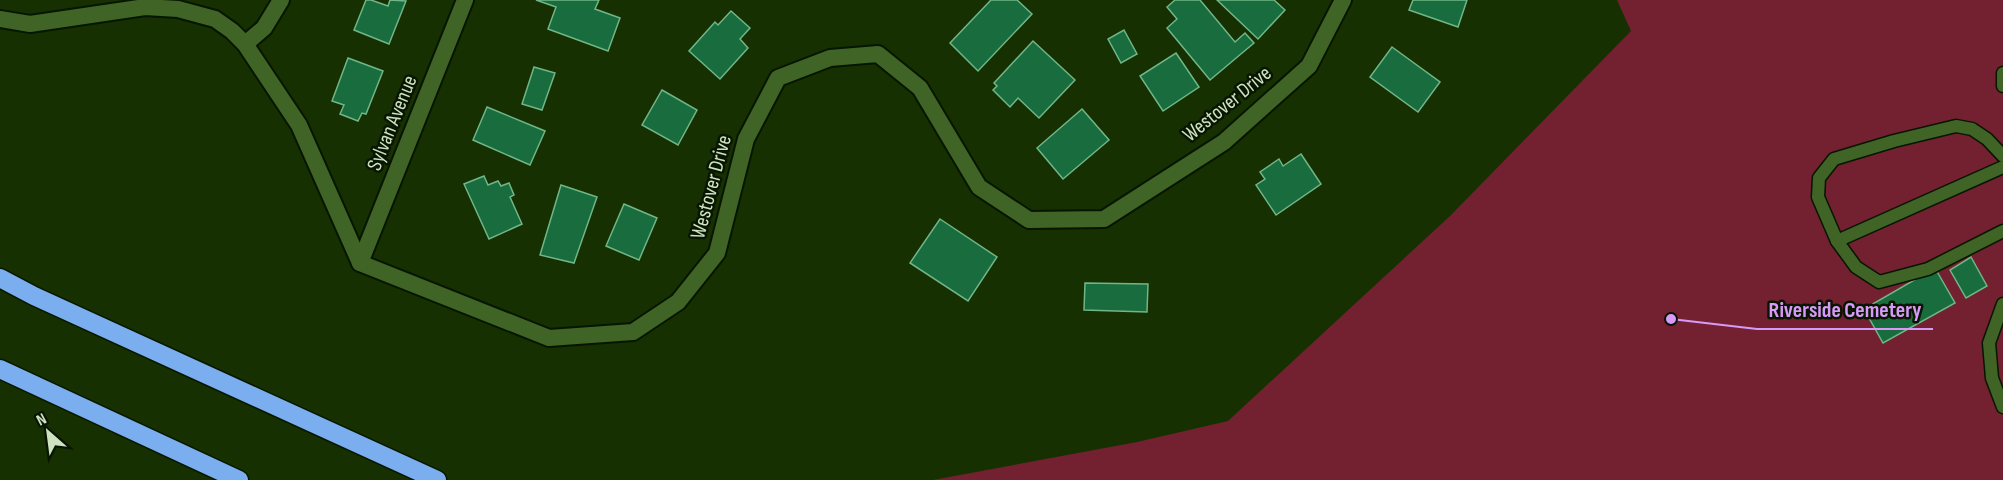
<svg xmlns="http://www.w3.org/2000/svg" width="2003" height="480" font-family="'Sofia Sans Condensed',sans-serif">
<style>
.green{fill:#732130}
.building{fill:#186c3d;stroke:#71b687;stroke-width:1.5}
.lines{fill:none;stroke-linecap:round;stroke-linejoin:round}
.service-casing{stroke:#061600;stroke-width:15}
.minor-casing{stroke:#061600;stroke-width:20}
.motorway-casing{stroke:#061600;stroke-width:21}
.service{stroke:#406326;stroke-width:12}
.minor{stroke:#406326;stroke-width:16}
.motorway{stroke:#7aaeee;stroke-width:18}
.labels{text-anchor:middle;dominant-baseline:central;stroke-width:5;stroke-linejoin:round;paint-order:stroke}
.street-label{font-size:21px;fill:#cde2c1;stroke:#081601}
.leader{fill:none;stroke:#d89af8;stroke-width:2}
.callout-dot{fill:#d89af8;stroke:#081601;stroke-width:2}
.callout-label{font-size:22px;text-anchor:middle;font-weight:bold;fill:#d89af8;stroke:#081601;stroke-width:5;stroke-linejoin:round;paint-order:stroke}
</style>
<rect width="100%" height="100%" fill="#173001"/>
<polygon class="green" points="1617,0 2003,0 2003,480 933,480 1137,442 1228,421 1450,216 1631,31"/>
<g class="building">
<polygon points="366,0 371,0 388,6 390,0 406,1 389,44 354,30"/>
<polygon points="536,0 599,0 595,9 620,18 608,51 548,29 556,7"/>
<polygon points="991,0 1017,0 1032,14 978,71 950,43"/>
<polygon points="1175,0 1200,0 1235,42 1245,33 1254,43 1210,80 1167,28 1177,19 1167,7"/>
<polygon points="1217,0 1274,0 1285,10 1258,39"/>
<polygon points="1413,0 1467,0 1458,27 1409,10"/>
<polygon points="731,11 750,28 740,39 748,48 720,79 689,51 715,22 718,25"/>
<polygon points="1124,30 1137,54 1121,63 1108,39"/>
<polygon points="1033,41 1075,80 1039,118 1018,98 1010,107 993,90 997,86 994,83"/>
<polygon points="1392,47 1440,82 1418,112 1370,77"/>
<polygon points="1176,53 1199,87 1163,111 1140,76"/>
<polygon points="348,58 383,71 366,114 362,113 358,121 340,114 344,105 332,101"/>
<polygon points="534,67 555,73 542,110 522,104"/>
<polygon points="662,90 697,110 678,145 642,125"/>
<polygon points="487,107 545,131 530,165 473,140"/>
<polygon points="1082,109 1109,140 1063,179 1037,148"/>
<polygon points="1301,154 1321,184 1276,215 1256,185 1265,179 1260,172 1279,159 1283,166"/>
<polygon points="484,176 488,185 498,181 501,186 509,183 514,195 510,197 522,224 489,239 464,184"/>
<polygon points="561,185 597,197 574,263 540,255"/>
<polygon points="624,204 657,218 639,260 606,246"/>
<polygon points="940,219 997,257 968,301 910,263"/>
<polygon points="1971,257 1987,286 1966,298 1950,270"/>
<polygon points="1935,268 1955,303 1883,343 1864,309"/>
<polygon points="1085,283 1148,284 1147,312 1084,310"/>
</g>
<g class="lines">
<g class="service-casing">
<g id="service">
<polyline points="2003,73 2003,86"/>
<polyline points="2003,156 1987,139 1972,129 1956,126 1894,141 1834,159 1819,178 1818,197 1837,241 1856,267 1879,282 1928,269 2003,231"/>
<polyline points="1837,241 2003,167"/>
<polyline points="2003,304 1989,343 1992,378 2003,407"/>
</g>
</g>
<g class="minor-casing">
<g id="minor">
<polyline points="0,19 30,24 145,7 178,9 215,19 232,31 245,44 299,125 360,263 549,338 633,332 678,302 717,253 746,139 778,78 830,58 878,54 920,88 979,187 1029,220 1104,219 1224,142 1309,66 1343,0"/>
<polyline points="245,44 264,28 281,0"/>
<polyline points="360,263 465,0"/>
</g>
</g>
<g class="motorway-casing">
<g id="motorway">
<polyline points="0,278 34,296 437,480"/>
<polyline points="0,369 239,480"/>
</g>
</g>
<use href="#service" class="service"/>
<use href="#minor" class="minor"/>
<use href="#motorway" class="motorway"/>
</g>
<g class="labels">
<g class="street-label">
<text transform="translate(1227 104) rotate(-39)">Westover Drive</text>
<text transform="translate(392 123) rotate(-68)">Sylvan Avenue</text>
<text transform="translate(711 187) rotate(-75)">Westover Drive</text>
</g>
</g>
<path class="leader" d="M1671 319L1757 329H1933"/>
<circle class="callout-dot" cx="1671" cy="319" r="6"/>
<g class="callout-label">
<text x="1845" y="317">Riverside Cemetery</text>
</g>
<g transform="translate(48 432) rotate(332)" stroke="#081601" stroke-width="4.5" paint-order="stroke">
<path d="M0-4.5L10 22L0 15L-10 22Z" fill="#cde2c1"/>
<text y="-9" font-size="16" font-weight="bold" text-anchor="middle" fill="#cde2c1">N</text>
</g>
</svg>
